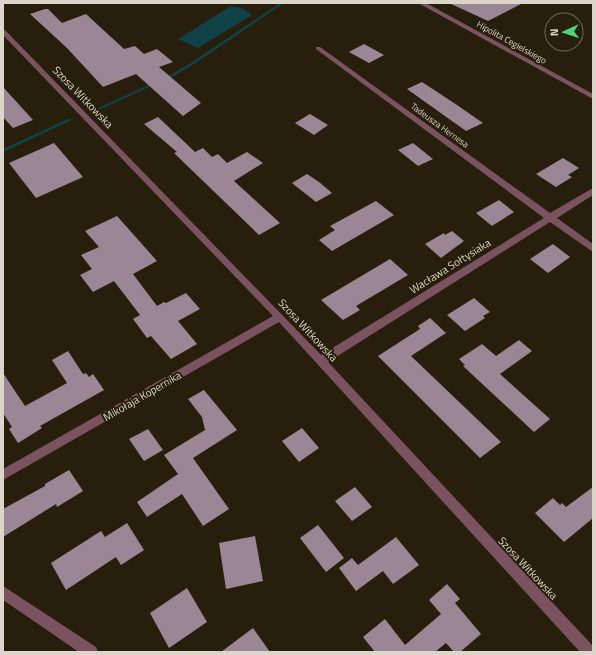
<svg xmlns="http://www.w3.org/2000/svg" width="596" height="655" font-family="'Titillium Web',sans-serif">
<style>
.water{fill:#104147}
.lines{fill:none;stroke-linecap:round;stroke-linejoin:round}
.stream{fill:#104147;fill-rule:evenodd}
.building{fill:#9b8696}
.minor{fill:#7a5260;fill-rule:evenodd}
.labels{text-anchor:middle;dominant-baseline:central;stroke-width:4;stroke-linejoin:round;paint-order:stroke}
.far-street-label{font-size:9px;fill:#dcd6ca;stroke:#271f0c}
.street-label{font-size:11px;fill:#dcd6ca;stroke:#271f0c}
</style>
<rect width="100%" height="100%" fill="#271f0c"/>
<polygon class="water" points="231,6 242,8 252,15 198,48 178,39"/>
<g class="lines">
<g class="stream">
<polygon points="280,3 284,3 194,64 165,81 163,81 162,80 192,62"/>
<polygon points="155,82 157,82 158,83 99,110 98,110 96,109"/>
<polygon points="68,119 70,119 72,120 3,152 3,149"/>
</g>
</g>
<g class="building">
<polygon points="449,3 523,3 488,21"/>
<polygon points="45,9 48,9 62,23 86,14 124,49 135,46 144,54 157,49 173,62 159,67 201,103 183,116 136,74 103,87 67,48 30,14"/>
<polygon points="364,44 384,55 369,63 349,52"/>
<polygon points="422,82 454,103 483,123 466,131 407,89"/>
<polygon points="3,87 33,120 13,128 3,117"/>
<polygon points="310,114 328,125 314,135 295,123"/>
<polygon points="158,117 195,152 203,148 212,157 218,154 227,163 247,152 263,163 234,181 280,223 259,235 174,153 177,152 144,124"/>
<polygon points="54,143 83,177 36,198 9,163"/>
<polygon points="413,143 433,159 418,166 398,150"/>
<polygon points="563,158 579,168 568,175 572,177 556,187 536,174"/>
<polygon points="307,174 319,182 332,193 316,202 292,183"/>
<polygon points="499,200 514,212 492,226 476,213"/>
<polygon points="376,201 394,215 332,251 319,240 335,230 330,226"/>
<polygon points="117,216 157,261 133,274 157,306 164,302 166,303 186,293 200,309 178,321 197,344 171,359 151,336 147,338 133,319 140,315 114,281 93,292 80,275 92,269 81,255 99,247 85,231"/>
<polygon points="452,231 464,241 441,258 425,244 444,233 445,235"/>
<polygon points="553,244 570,257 548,273 530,259"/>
<polygon points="390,259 408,275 356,306 360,310 343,320 321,300"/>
<polygon points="474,298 490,312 483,316 485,318 465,331 447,315"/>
<polygon points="430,318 446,333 411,356 501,442 480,458 378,356 420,329 418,326"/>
<polygon points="519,340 532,351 500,374 550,419 534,432 463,366 465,365 459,359 482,344 496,356"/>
<polygon points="68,351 83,374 86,373 89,377 93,374 104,390 40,426 42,428 18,443 9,429 12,427 3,413 3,373 25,406 67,383 52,360"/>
<polygon points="204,390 237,430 193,458 229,509 203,526 182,494 147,517 137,502 178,474 164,455 205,430 202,417 188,399"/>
<polygon points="302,428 319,448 299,462 282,441"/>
<polygon points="148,429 163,450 144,461 129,439"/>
<polygon points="69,470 83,491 57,507 56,504 3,537 3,509 45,486 45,484"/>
<polygon points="355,487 372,507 352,521 335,501"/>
<polygon points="593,487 593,518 564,542 535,513 553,498 560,505 562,503 566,507"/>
<polygon points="127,523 144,550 121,565 116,557 66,590 51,563 101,531 105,537"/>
<polygon points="318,525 344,558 326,572 300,538"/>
<polygon points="255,536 263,581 226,589 219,543"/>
<polygon points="396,537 419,565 393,584 383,571 356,591 339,568 352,558 358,565"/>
<polygon points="447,584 460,599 455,603 481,634 460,652 454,652 446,643 435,652 375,652 363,637 385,619 405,645 441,614 429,600"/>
<polygon points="187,588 207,622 169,648 150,613"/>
<polygon points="253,628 270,652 221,652"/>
</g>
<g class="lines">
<g class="minor">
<polygon points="418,3 426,3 593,94 593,99"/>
<polygon points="3,29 5,30 321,355 544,218 316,49 316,47 320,47 550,213 593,188 593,195 557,218 593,244 593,252 550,222 328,362 593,646 593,652 580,652 279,322 3,480 3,469 273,316 3,35"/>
<polygon points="3,586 96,647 98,652 79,652 3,600"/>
</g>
</g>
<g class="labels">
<g class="far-street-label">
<text transform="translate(512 42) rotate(29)">Hipolita Cegielskiego</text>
<text transform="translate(440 125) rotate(36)">Tadeusza Hernesa</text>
</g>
<g class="street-label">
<text transform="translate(83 97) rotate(46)">Szosa Witkowska</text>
<text transform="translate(450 266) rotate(-32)">Wacława Sołtysiaka</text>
<text transform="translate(308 330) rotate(47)">Szosa Witkowska</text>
<text transform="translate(142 396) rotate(-30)">Mikołaja Kopernika</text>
<text transform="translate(528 568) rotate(47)">Szosa Witkowska</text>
</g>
</g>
<rect width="596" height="655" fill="none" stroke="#dcd6ca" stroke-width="8"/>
<g transform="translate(564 32) rotate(267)"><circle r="19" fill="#271f0c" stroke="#6f6858"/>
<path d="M0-3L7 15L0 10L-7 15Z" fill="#49d778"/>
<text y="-6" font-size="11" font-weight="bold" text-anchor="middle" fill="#dcd6ca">N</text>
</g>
</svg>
